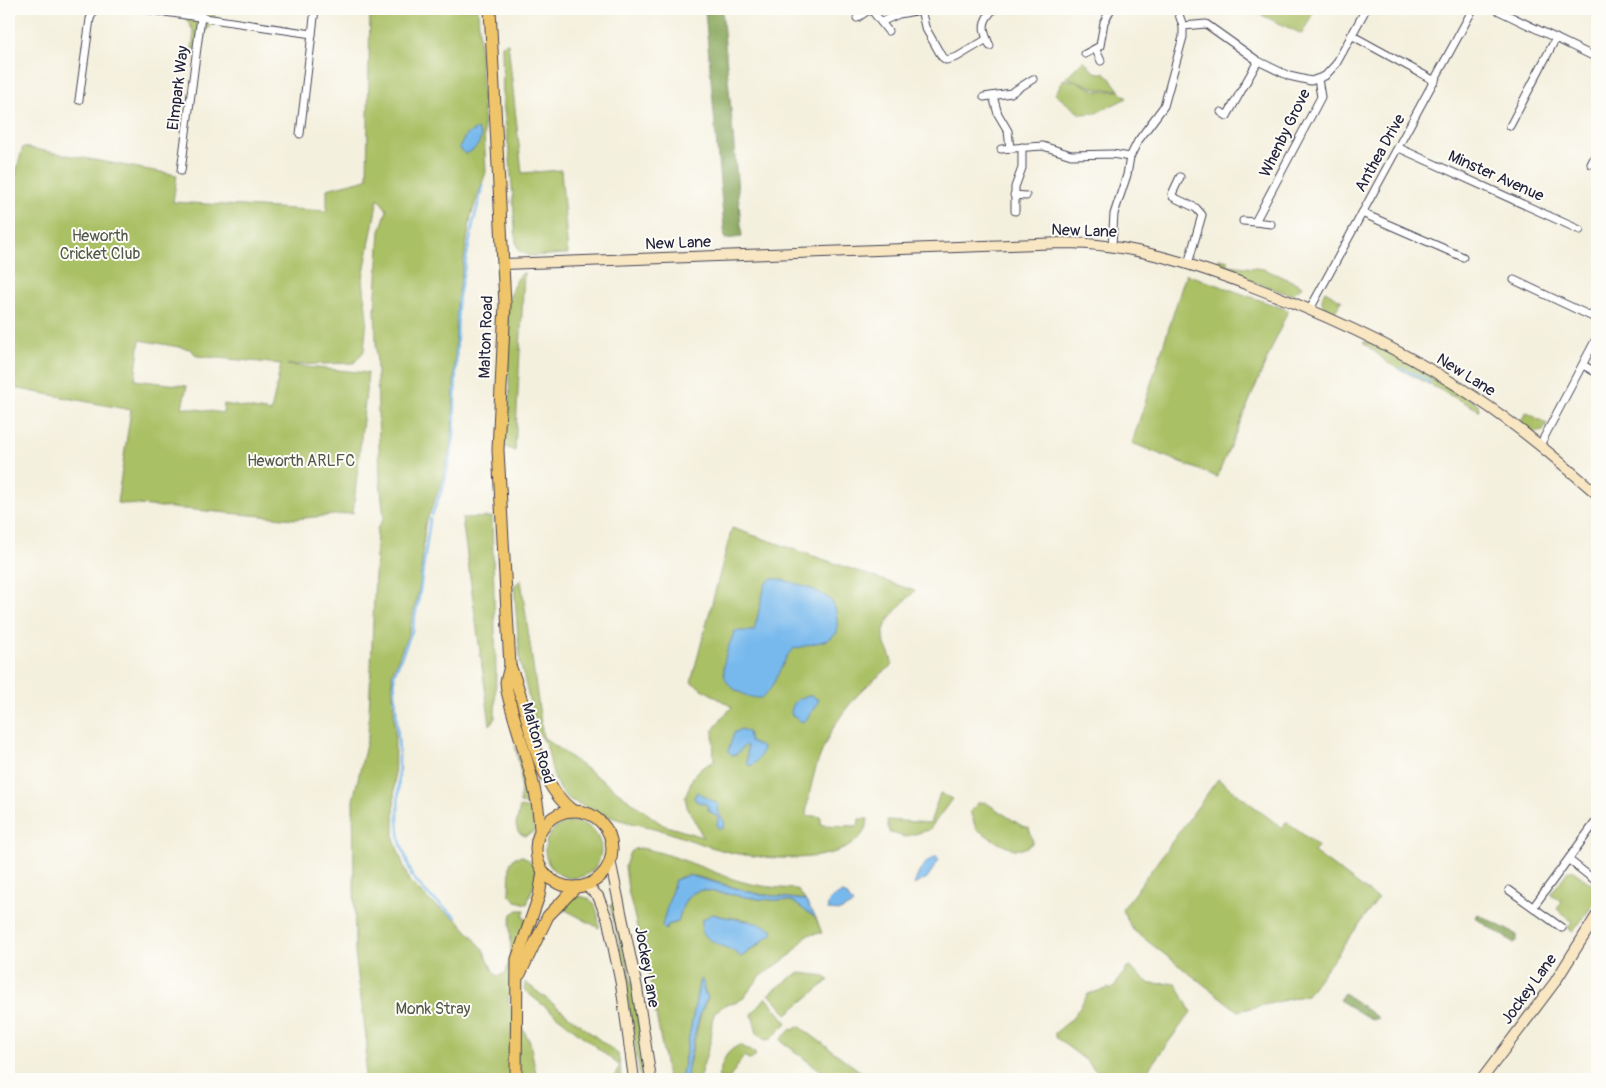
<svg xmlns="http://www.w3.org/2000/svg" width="1606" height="1088" font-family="Pangolin,sans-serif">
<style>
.green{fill:#aac065;stroke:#667150;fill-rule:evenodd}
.forest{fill:#87a65a;stroke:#54644a}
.water{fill:#78b9ed;stroke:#4d6e94}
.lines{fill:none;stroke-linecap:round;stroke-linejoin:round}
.stream{stroke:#78b9ed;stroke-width:2.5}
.street-casing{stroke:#424153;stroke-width:9}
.secondary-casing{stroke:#424153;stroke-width:12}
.primary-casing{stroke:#424153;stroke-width:13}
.street{stroke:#fff;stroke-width:7}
.secondary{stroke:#f9e7c3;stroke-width:10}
.primary{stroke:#f0c469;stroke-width:11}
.labels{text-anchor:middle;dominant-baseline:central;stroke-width:4;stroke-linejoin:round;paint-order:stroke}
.street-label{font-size:16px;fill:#22223b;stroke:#fdfcf7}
.park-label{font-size:16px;fill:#52594a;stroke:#fdfcf7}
</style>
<rect width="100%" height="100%" fill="#fdfcf7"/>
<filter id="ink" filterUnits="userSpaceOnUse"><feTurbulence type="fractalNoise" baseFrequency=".02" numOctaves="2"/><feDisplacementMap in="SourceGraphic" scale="10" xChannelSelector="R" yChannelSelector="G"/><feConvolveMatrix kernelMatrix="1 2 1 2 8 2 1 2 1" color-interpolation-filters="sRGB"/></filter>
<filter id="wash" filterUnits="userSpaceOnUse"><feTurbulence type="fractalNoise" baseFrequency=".0096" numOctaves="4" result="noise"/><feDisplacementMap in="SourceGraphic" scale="20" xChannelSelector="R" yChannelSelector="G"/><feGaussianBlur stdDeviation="1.12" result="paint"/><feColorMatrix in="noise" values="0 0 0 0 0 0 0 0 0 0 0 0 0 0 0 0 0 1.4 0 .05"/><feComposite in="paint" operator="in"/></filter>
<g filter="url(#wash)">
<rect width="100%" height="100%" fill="#f4f0de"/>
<g class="green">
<polygon points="190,9 212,9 216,19 205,32 202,49 192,49 194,32 185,17"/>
<path d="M370,9H478L486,172L471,216L457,303L452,439L442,482L425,525L420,585L409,632L392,674L395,732L394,839L409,881L432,903L459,921L483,949L493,971L498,976L506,973L511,952L510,923L512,914L518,910H525L523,917L526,919L512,973L508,1002L530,1042L537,1079H364L367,1044L355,953L353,800L368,736L377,529L384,518L380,481L375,309L380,231L387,210L378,198L363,278L367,319L364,351L354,363L287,365L368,373L353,513L295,519L117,503L131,410L9,387V197L23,147L177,175L173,202L327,211V189L367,179ZM140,340L190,349L197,356L281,364L271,412L224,404L223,413L182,407L187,386L135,380Z"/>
<polygon points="1249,9 1315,9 1302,34"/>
<polygon points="508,43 522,173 561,170 568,254 530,256 519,251 516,242 510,159 503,103 502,45"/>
<path d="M1084,60C1089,67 1095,76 1105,72L1119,90L1098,89L1066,77Z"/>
<polygon points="1064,79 1078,82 1097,91 1120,91 1127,98 1096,113 1080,114 1055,94"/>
<polygon points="1219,259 1228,261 1228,265 1264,269 1303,286 1291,295 1218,269"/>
<path d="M524,272L515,451L503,446C503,439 502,430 504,423C505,418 508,414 509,409C513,375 494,294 524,272Z"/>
<polygon points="1186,274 1288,310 1217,477 1132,443"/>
<path d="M1325,291L1342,301L1334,313C1322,308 1319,302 1325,291Z"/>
<polygon points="1363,342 1372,342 1478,404 1479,410 1388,363"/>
<polygon points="1526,412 1547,424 1542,431 1534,433 1520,423"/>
<polygon points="492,517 496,669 495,718 490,725 462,518"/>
<path d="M732,528L915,591C904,603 880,621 884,640C886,650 892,655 892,666C838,703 814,752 806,815L821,817V825L858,826L859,819H868C862,865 780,860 745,855C716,851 689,839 661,830C648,826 633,824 620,820C603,815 586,807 570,800C544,780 556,748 537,732L520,662L514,586L521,580L543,737L663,825L703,837L687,807L685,797L693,777L700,769L714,761L713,731L717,724L732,707L691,682Z"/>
<polygon points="515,745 526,777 530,805 520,803 521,774"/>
<polygon points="1218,779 1282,828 1287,822 1318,846 1314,852 1378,899 1307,995 1238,1011 1133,930 1122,910"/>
<polygon points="940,793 952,799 929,830 904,837 889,832 887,820 930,823"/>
<path d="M985,802L1022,826L1029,828L1033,842C1017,861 993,838 976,829L970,811L978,803Z"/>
<polygon points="520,807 531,809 535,831 525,836 518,832 516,825"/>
<circle cx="573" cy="850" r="28"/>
<path d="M641,848C673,854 702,868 733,879C754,886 775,888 797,889L805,900L757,894L695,876L681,877L675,880L666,913V930L668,925L678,922C682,907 685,892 703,890L759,899L792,901L816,918L822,933L807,935L792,954L760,977L742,999L735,1003L725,1005L715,1012L712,1021L711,1040L699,1079H687V1073L701,1012L708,998L700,979L681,1079H668L649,976L628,890L625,866L629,854L634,849ZM723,917L749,920L763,942L741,957Z"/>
<path d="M523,856C534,863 538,871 537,884H534L527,904L516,901L509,894L510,864L515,857Z"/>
<polygon points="1572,870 1597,888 1597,899 1573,932 1568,928 1572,922 1557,909 1562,902 1551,894 1568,871"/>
<path d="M575,896C596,896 598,909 599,928L562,908Z"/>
<polygon points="616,904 635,1000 647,1079 640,1079 619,942 610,905"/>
<path d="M1129,967L1150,984L1176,983L1191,1012L1141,1079H1103L1088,1062L1055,1037V1033L1071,1020L1088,994L1109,988L1110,990C1118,987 1117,976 1125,973L1124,970Z"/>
<polygon points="801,973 825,976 829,980 787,1014 769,994 793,976"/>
<polygon points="525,982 618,1054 622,1079 613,1079 620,1066 524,990"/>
<polygon points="766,997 787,1023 771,1039 765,1040 757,1034 752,1014"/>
<polygon points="799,1026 865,1075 864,1077 867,1079 831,1079 780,1040 791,1029 793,1030"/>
<path d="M740,1045L755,1053V1057L750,1060L744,1056L729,1079L718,1077C723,1063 724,1051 740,1045Z"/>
</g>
<g class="forest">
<polygon points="707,9 722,9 742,237 725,239 705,11"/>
<polygon points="1478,914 1517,935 1517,941 1514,943 1475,918"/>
<polygon points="1344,993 1378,1018 1372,1020 1339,1000"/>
</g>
<g class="water">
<path d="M477,129L481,136C479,146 475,150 465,154L459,148L466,135Z"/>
<path d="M771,578C786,580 822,589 832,602C838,610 837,624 837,633L828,640L793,649L787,656L771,688L762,698C751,698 746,696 736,690C714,678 727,649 735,631H754L765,585Z"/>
<path d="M812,696L819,700L818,702L807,719L802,722L791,714C791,702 800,696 812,696Z"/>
<path d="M741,729L748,732L750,742L761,746L763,749C761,756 756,765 749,766L747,762V746L745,745L737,754L732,755L728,751L734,733Z"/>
<polygon points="697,792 718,804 719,814 725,822 723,828 719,829 717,825 718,817 709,811 706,804 696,801 694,798"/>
<path d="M937,856L939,860L927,878L914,885C918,872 924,861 937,856Z"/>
<path d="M688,875L757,894L805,900L816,918L792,901L759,899L703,890C685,892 682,907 678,922L667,925L666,930L662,927L663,921L675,880Z"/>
<path d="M842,893L846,894L853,904L840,911L828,910C826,901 833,896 842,893Z"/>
<path d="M712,914C733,920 751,919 772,929L773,933L741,957C731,946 712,946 702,932V920Z"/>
<path d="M700,979L703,981L704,991L708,998C699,1006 687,1065 687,1079H681Z"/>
</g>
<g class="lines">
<g class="stream">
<polyline points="1402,368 1430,382"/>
<polyline points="432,515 444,484 454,438 458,302 473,224 483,185"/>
<polyline points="430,519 419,598 412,631 394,675 399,754 398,821 400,841 412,876 427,894 456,917"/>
</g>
</g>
</g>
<g filter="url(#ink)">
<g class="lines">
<g class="street-casing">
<g id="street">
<polyline points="145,9 312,34"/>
<polyline points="871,9 881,22 899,14 921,10"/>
<polyline points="921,9 925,27 942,57 946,60 957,57 987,39"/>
<polyline points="1495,9 1597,58"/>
<polyline points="857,18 870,9"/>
<polyline points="881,22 888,31"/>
<polyline points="1183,26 1206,24 1258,61 1289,76 1311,81 1325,76 1336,64 1366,9"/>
<polyline points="1351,35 1435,81"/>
<path d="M990,46C982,30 981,21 994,9"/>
<polyline points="1096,50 1101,61"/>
<polyline points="1085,54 1100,46 1104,22 1111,9"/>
<polyline points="993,96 998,114 1008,131 1010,148"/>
<polyline points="984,97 1011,93 1033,79"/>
<polyline points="79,100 90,19 94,9"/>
<polyline points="1221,112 1227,116 1258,61"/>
<polyline points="1510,126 1556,38"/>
<polyline points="300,134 315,9"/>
<polyline points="1399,148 1580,230"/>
<polyline points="1001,149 1043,146 1071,155 1112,154 1130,157"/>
<polyline points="1591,164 1597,152"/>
<polyline points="181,171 202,9"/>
<polyline points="1180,177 1172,194 1173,197 1196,208 1202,215 1188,264"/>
<polyline points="1014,195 1026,196"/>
<polyline points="1015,211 1015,187 1022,168 1022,147"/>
<polyline points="1362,213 1463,257"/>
<polyline points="1243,221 1255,222"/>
<polyline points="1271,224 1255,222 1321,97 1318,79"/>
<polyline points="1112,245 1114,214 1127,175 1130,157 1138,141 1164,106 1183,37 1183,26 1177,9"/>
<polyline points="1514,280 1597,319"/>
<polyline points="1310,309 1473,9"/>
<polyline points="1583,365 1597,373"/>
<polyline points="1540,445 1597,337"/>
<polyline points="1569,860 1597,882"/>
<polyline points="1509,890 1562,928"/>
<polyline points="1534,906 1597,820"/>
</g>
</g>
<g class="secondary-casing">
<g id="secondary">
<path d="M504,264L1062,243C1130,243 1193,264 1256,288C1334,318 1410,353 1479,400C1521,428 1559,461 1597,494"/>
<polyline points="610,860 637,988 651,1079"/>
<polyline points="585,885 598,896 608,921 621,984 634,1079"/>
<polyline points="1482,1079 1555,982 1597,915"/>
</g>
</g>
<g class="primary-casing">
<g id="primary">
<path d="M490,9L505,304L498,450L510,666L506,682L507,691C518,738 538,782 540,830"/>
<path d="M510,666C531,712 531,779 573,811"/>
<circle cx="574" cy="849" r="38"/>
<polyline points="520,974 548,916 576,887"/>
<polyline points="516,1079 517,959 539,896 543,871"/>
</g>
</g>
<use href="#street" class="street"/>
<use href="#secondary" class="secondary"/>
<use href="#primary" class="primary"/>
</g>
</g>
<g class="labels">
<g class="street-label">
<text transform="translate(178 88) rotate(-83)">Elmpark Way</text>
<text transform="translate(1285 133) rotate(-64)">Whenby Grove</text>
<text transform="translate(1380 153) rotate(-61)">Anthea Drive</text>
<text transform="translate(1496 176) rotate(24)">Minster Avenue</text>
<text transform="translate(1084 231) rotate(2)">New Lane</text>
<text transform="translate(678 243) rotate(-2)">New Lane</text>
<text transform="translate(486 337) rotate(-88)">Malton Road</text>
<text transform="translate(1466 375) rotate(32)">New Lane</text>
<text transform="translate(538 743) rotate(74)">Malton Road</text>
<text transform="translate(647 967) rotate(80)">Jockey Lane</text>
<text transform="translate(1529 989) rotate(-54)">Jockey Lane</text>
</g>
<g class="park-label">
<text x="100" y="236">Heworth<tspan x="100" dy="18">Cricket Club</tspan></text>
<text x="301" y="461">Heworth ARLFC</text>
<text x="433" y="1009">Monk Stray</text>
</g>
</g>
<rect width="1606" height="1088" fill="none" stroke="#fdfcf7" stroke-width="30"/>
</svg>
